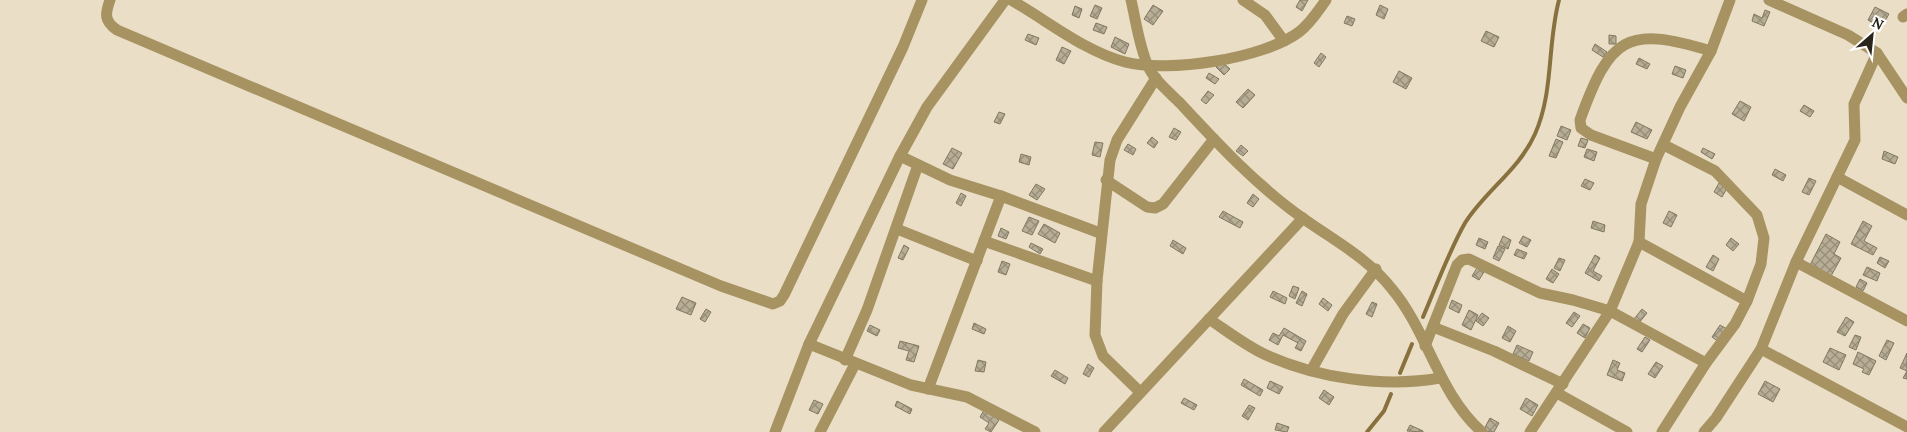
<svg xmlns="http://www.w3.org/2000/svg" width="1907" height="432" font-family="Lora,serif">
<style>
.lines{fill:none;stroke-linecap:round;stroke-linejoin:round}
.stream{stroke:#88713e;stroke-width:4}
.building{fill:url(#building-cross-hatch);stroke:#827861}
.street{stroke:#a79262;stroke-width:11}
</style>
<defs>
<pattern id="building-cross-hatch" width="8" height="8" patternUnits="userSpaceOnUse" patternTransform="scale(1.25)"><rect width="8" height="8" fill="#b8ae96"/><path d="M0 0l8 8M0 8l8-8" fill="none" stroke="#968d7a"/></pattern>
</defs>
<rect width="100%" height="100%" fill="#eadfc6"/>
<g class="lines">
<g class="stream">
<path d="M1423,317C1435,289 1450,249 1465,223C1485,191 1519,170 1535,134C1554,91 1547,45 1559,0"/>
<polyline points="1400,373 1412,344"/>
<polyline points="1367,432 1384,411 1391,394"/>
</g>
</g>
<g class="building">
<polygon points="1300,0 1308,0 1302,11 1296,7"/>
<polygon points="1095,5 1102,8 1097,19 1090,16"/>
<polygon points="1153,5 1163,11 1153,25 1144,19"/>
<polygon points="1380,5 1388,9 1384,19 1376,15"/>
<polygon points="1075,6 1082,9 1079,18 1072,15"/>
<polygon points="1875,7 1889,14 1881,28 1868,20"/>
<polygon points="1765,10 1770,12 1764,26 1752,21 1754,14 1762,18"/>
<polygon points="1347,16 1355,19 1352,26 1344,23"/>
<polygon points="1096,23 1107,27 1104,34 1093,30"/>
<polygon points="1486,31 1499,37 1494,47 1481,41"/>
<polygon points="1028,34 1039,38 1036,45 1025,40"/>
<polygon points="1609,35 1616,36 1616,44 1609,44"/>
<polygon points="1115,37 1129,44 1125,54 1111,47"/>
<polygon points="1595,44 1607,52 1603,57 1592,50"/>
<polygon points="1062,47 1071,51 1064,64 1056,60"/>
<polygon points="1321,53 1326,57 1319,67 1314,63"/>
<polygon points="1639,58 1650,64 1647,69 1636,64"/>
<polygon points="1221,61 1230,69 1224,75 1216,67"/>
<polygon points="1675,66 1686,70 1683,78 1672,74"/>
<polygon points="1399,71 1412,78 1406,89 1393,82"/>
<polygon points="1209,73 1219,79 1215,84 1206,78"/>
<polygon points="1248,89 1255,95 1243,108 1236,102"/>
<polygon points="1208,91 1214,95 1206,104 1201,100"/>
<polygon points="1740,101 1751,107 1744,121 1732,114"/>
<polygon points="1804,105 1814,111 1810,117 1800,111"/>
<polygon points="999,112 1005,114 1000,124 994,122"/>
<polygon points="1636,122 1652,130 1647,139 1631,132"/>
<polygon points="1561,126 1571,130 1567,140 1557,136"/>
<polygon points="1174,128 1181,132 1176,140 1169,137"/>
<polygon points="1152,137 1158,142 1154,148 1147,143"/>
<polygon points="1581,138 1588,140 1585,148 1578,146"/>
<polygon points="1556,139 1563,142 1556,158 1549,156"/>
<polygon points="1095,142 1103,143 1100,157 1092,155"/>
<polygon points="1128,144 1136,149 1133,155 1124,150"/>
<polygon points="1241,145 1248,151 1243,156 1236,151"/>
<polygon points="952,148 962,153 953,169 943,164"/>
<polygon points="1703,148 1715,154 1712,159 1701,152"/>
<polygon points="1587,149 1597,152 1594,161 1584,157"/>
<polygon points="1884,151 1898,157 1895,164 1882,159"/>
<polygon points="1021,154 1031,157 1029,165 1019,162"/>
<polygon points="1775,169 1786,175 1783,181 1772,175"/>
<polygon points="1809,178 1816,181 1809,195 1802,192"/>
<polygon points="1585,179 1594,183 1590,190 1581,186"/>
<polygon points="1719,183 1727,188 1722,197 1714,192"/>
<polygon points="1036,184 1045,189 1037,200 1029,195"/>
<polygon points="961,193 966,196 961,206 956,203"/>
<polygon points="1253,194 1259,199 1253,207 1247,203"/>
<polygon points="1223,211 1243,222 1240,228 1219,217"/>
<polygon points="1669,211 1677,215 1671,227 1663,223"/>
<polygon points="1029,217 1039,221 1032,235 1022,231"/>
<polygon points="1593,221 1605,225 1604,232 1591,228"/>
<polygon points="1863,221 1872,226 1864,241 1877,248 1873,255 1851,244"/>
<polygon points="1044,224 1060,233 1055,243 1038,234"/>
<polygon points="1001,228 1009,232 1006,239 998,236"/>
<polygon points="1826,234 1840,242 1834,254 1841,258 1831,276 1810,265"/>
<polygon points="1503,236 1511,240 1508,249 1499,245"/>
<polygon points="1523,236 1531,240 1527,247 1519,243"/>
<polygon points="1479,238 1488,242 1485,249 1476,245"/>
<polygon points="1731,238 1739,244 1733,251 1726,245"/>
<polygon points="1173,240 1186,248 1183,254 1170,246"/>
<polygon points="1031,243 1043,249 1040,254 1029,247"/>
<polygon points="904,245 909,248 903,260 898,258"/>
<polygon points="1498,246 1505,249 1499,261 1493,258"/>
<polygon points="1517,249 1527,253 1524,259 1514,255"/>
<polygon points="1595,255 1600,258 1593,271 1602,276 1599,281 1585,273"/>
<polygon points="1713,255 1719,259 1713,271 1706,267"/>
<polygon points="1880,257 1889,261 1885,268 1877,263"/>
<polygon points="1559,258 1565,260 1560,271 1554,268"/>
<polygon points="1002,261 1010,264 1006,275 998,272"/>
<polygon points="1867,267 1880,273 1877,281 1863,275"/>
<polygon points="1477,268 1484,272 1479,280 1472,276"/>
<polygon points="1552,269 1559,274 1553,283 1546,279"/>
<polygon points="1860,279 1867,283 1863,291 1856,287"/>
<polygon points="1293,286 1299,288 1295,299 1289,296"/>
<polygon points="1273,291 1287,298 1285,304 1270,297"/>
<polygon points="1302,291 1307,294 1302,306 1296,303"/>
<polygon points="682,297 696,303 691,315 676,309"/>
<polygon points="1323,298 1332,305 1328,311 1319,304"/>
<polygon points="1452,300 1462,305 1459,313 1449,308"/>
<polygon points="1372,302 1377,304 1372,317 1366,314"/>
<polygon points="706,309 711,312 705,322 700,319"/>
<polygon points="1642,309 1647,313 1639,323 1634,319"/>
<polygon points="1469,310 1478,315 1471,330 1462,325"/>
<polygon points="1574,312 1580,316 1572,327 1566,323"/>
<polygon points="1482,313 1489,318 1483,326 1476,321"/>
<polygon points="1846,317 1854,322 1845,336 1837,332"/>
<polygon points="974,323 986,329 984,334 972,329"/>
<polygon points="1583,324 1590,328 1585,338 1577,333"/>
<polygon points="870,325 880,330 877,336 867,331"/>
<polygon points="1720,325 1727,329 1719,342 1712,337"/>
<polygon points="1508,326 1516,331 1510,342 1502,338"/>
<polygon points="1284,328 1306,341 1301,351 1295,348 1298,343 1283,335 1278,345 1269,340 1273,333 1279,336"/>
<polygon points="1855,335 1861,337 1856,350 1849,347"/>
<polygon points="1645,337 1650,340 1642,352 1637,349"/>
<polygon points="1887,340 1894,343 1886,360 1879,356"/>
<polygon points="900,341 919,346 914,362 906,360 909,351 898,348"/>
<polygon points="1517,345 1533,352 1529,361 1513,354"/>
<polygon points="1830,348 1846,355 1839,370 1823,362"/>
<polygon points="1858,352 1876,361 1869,375 1862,372 1864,369 1853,364"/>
<polygon points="1907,353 1907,379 1903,378 1907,371 1900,368"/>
<polygon points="978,360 986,362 984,372 975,371"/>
<polygon points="1613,360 1620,363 1617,370 1625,373 1622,381 1607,375"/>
<polygon points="1656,362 1663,366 1655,378 1648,374"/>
<polygon points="1088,364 1094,368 1089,377 1083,374"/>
<polygon points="1055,370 1068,378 1065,384 1051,376"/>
<polygon points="1244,379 1263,390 1260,396 1241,385"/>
<polygon points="1270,381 1283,387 1279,394 1267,388"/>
<polygon points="1765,381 1780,389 1773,402 1758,394"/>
<polygon points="1324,390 1334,397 1329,405 1319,398"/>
<polygon points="1184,398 1197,405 1194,410 1181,403"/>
<polygon points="1526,398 1538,405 1532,416 1520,409"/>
<polygon points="814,400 823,404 818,414 809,410"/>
<polygon points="897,401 912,409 910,414 895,406"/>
<polygon points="1249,405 1255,408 1248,420 1242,416"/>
<polygon points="984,410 999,420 991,432 985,429 989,423 980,417"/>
<polygon points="1490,418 1499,423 1494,432 1485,432 1483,431"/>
<polygon points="1277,423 1289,427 1287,432 1275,430"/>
<polygon points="1410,425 1423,431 1423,432 1407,431"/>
</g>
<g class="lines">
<g class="street">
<path d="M110,0C105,14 104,21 117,30L721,286L773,304L780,301L784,295L903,47L922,0"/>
<path d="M1011,0C1048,21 1084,51 1125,62C1168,73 1263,59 1299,32C1310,24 1318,11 1326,0"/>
<path d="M1131,0C1136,21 1139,46 1148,66C1154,80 1169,92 1180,103C1218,144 1258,187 1304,219C1335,241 1368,258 1392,289C1428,332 1438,393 1482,432"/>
<polyline points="1243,0 1265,15 1284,41"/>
<polyline points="1769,0 1848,35 1877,53 1907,98"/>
<polyline points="1903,17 1907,14"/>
<polyline points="900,156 950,180 1001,196 1100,233"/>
<path d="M1656,159L1591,135L1581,128L1580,120C1610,37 1626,25 1711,51"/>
<polyline points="1837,177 1907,215"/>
<polyline points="1106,180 1147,207 1155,208 1163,204 1214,139"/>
<polyline points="897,229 977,261"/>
<polyline points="984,241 1097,281"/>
<polyline points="1639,242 1747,301"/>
<polyline points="1796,262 1907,321"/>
<path d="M1209,319C1227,331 1245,345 1264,354C1316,378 1384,388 1440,378"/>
<polyline points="1433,327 1494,351 1563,384"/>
<polyline points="809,344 911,385 967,397 1035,432"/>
<polyline points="1425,346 1457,265 1462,260 1469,259 1540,293 1573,300 1610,311 1706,363"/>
<polyline points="1761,349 1907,427"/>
<polyline points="845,360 867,310 918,165"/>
<polyline points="1312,369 1343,314 1376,269"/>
<polyline points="928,389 1001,196"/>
<polyline points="1140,392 1103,356 1095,335 1097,281 1110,160 1117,140 1156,78"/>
<polyline points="1557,393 1627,432"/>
<polyline points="775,432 809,344 900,156 927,107 1005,0"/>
<polyline points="820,432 855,364"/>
<polyline points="1104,432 1303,218"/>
<polyline points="1530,432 1610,311 1639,242 1641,204 1656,159 1680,107 1711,51 1730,0"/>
<polyline points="1662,432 1706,363 1735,324 1747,301 1761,264 1764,238 1757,215 1715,171 1664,145"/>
<polyline points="1704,432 1716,418 1761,349 1796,262 1855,140 1854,104 1877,53"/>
</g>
</g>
<g transform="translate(1872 35) rotate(27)" stroke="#ffffff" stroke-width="4" paint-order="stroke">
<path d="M0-4L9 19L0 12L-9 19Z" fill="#29251c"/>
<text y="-8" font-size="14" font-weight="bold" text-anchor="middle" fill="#29251c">N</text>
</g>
</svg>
